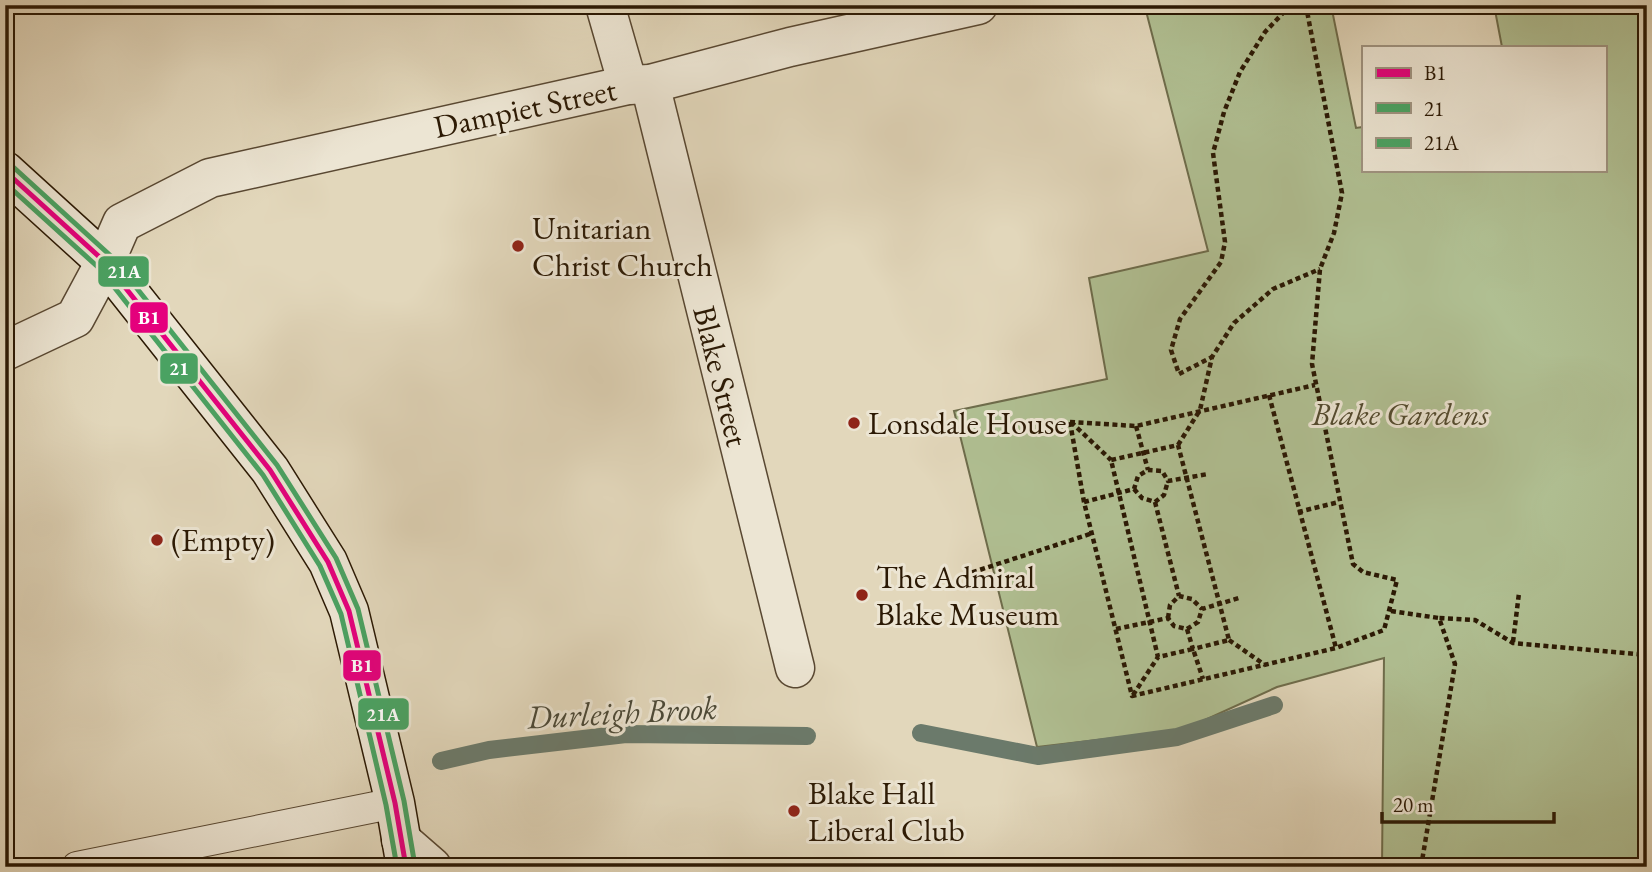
<svg xmlns="http://www.w3.org/2000/svg" width="1652" height="872" font-family="'EB Garamond',serif">
<style>
.green{fill:#b0bf92;stroke:#6e6c4b;stroke-width:2}
.lines{fill:none;stroke-linecap:round;stroke-linejoin:round}
.stream{stroke:#6b7a6b;stroke-width:18}
.lane-casing{stroke:#594832;stroke-width:32}
.street-casing{stroke:#594832;stroke-width:41}
.secondary-casing{stroke:#2b1904;stroke-width:41}
.path{stroke:#2b1904;stroke-width:4.5;stroke-dasharray:5 3.5;stroke-linecap:butt}
.lane{stroke:#ece5d3;stroke-width:30}
.street{stroke:#ece5d3;stroke-width:38}
.secondary{stroke:#ece5d3;stroke-width:38}
.bus-1-casing{stroke:#ece5d3;stroke-width:10}
.bus-2-casing{stroke:#ece5d3;stroke-width:10}
.bus-3-casing{stroke:#ece5d3;stroke-width:10}
.bus-1{stroke:#e5007d;stroke-width:5}
.bus-2{stroke:#4aa262;stroke-width:5}
.bus-3{stroke:#4aa262;stroke-width:5}
.poi-dot{fill:#8f2418;stroke:#ece5d3;stroke-width:2.5}
.labels{text-anchor:middle;dominant-baseline:central;stroke-width:6;stroke-linejoin:round;paint-order:stroke}
.street-label{font-size:32px;fill:#2b1904;stroke:#ece5d3}
.poi-label{font-size:32px;fill:#2b1904;stroke:#ece5d3;text-anchor:start}
.park-label{font-size:32px;font-style:italic;fill:#534b2f;stroke:#ece5d3}
.water-label{font-size:33px;font-style:italic;fill:#4b4937;stroke:#ece5d3}
.line-badge{stroke:#ece5d3;stroke-width:2.5}
.badge-label{font-size:19px;text-anchor:middle;font-weight:bold;fill:#fff}
</style>
<rect width="100%" height="100%" fill="#e2d7bb"/>
<filter id="stains"><feTurbulence type="fractalNoise" baseFrequency=".00286" numOctaves="4"/><feColorMatrix values="0 0 0 0 .2 0 0 0 0 .09 0 0 0 0 .02 0 0 0 .5 -.17"/></filter>
<radialGradient id="worn" r=".72"><stop offset=".6" stop-color="#630" stop-opacity="0"/><stop offset="1" stop-color="#630" stop-opacity=".3"/></radialGradient>
<polygon class="green" points="1155,5 1331,5 1356,128 1363,127 1363,170 1605,170 1605,47 1502,47 1494,5 1647,5 1647,867 1382,867 1384,658 1277,687 1183,730 1037,747 954,411 1107,379 1089,278 1208,251 1145,7"/>
<g class="lines">
<g class="stream">
<polyline points="921,733 1038,756 1177,737 1274,705"/>
<polyline points="441,761 489,750 626,734 807,736"/>
</g>
<g class="lane-casing">
<polyline id="lane" points="77,867 395,803"/>
</g>
<g class="street-casing">
<g id="street">
<polyline points="605,5 628,85"/>
<polyline points="650,84 795,668"/>
<polyline points="5,351 75,318 105,262 122,223 210,178 628,85 650,84 790,47 978,5"/>
<polyline points="401,840 432,867"/>
</g>
</g>
<g class="secondary-casing">
<polyline id="secondary" points="5,171 105,262 270,470 328,562 349,611 395,803 406,867"/>
</g>
<g class="path">
<polyline points="1647,5 1647,6"/>
<polyline points="1269,395 1336,648"/>
<polyline points="1070,422 1084,502 1132,696 1336,648 1384,630 1397,580 1363,572 1353,564 1312,364 1320,269 1334,233 1342,193 1306,6 1285,11 1265,32 1240,72 1224,112 1213,153 1225,242 1221,262 1180,319 1171,350 1179,374 1212,357"/>
<polyline points="1070,422 1136,426 1315,385"/>
<polyline points="1071,422 1111,460"/>
<polyline points="1136,426 1148,470"/>
<polyline points="1178,445 1200,410 1212,357 1234,323 1273,289 1320,269"/>
<polyline points="1134,489 1142,498 1155,502 1164,495 1168,481"/>
<polyline points="1084,502 1134,489 1138,476 1148,470 1162,471 1168,481 1208,474"/>
<polyline points="1155,502 1179,596"/>
<polyline points="1298,512 1339,502"/>
<polyline points="964,575 1093,533"/>
<polyline points="1391,611 1439,618"/>
<polyline points="1168,618 1170,605 1179,596 1192,599 1202,609"/>
<polyline points="1116,629 1168,618 1174,626 1187,629 1198,622 1202,609 1239,598"/>
<polyline points="1187,629 1193,649 1229,640 1178,445 1111,460 1158,657 1193,649 1203,679"/>
<polyline points="1229,640 1265,665"/>
<polyline points="1513,642 1519,593"/>
<polyline points="1133,695 1158,657"/>
<polyline points="1421,867 1455,664 1439,618 1475,620 1513,643 1647,655"/>
</g>
<use href="#lane" class="lane"/>
<use href="#street" class="street"/>
<use href="#secondary" class="secondary"/>
<g class="bus-1-casing">
<polyline id="bus-1" points="5,171 105,262 270,470 328,562 349,611 395,803 406,867"/>
</g>
<g class="bus-2-casing">
<polyline id="bus-2" points="5,183 99,268 263,475 320,566 341,614 386,805 397,867"/>
</g>
<g class="bus-3-casing">
<polyline id="bus-3" points="11,165 112,257 277,465 336,558 358,609 404,801 415,866"/>
</g>
<use href="#bus-1" class="bus-1"/>
<use href="#bus-2" class="bus-2"/>
<use href="#bus-3" class="bus-3"/>
</g>
<g class="poi-dot">
<circle cx="518" cy="246" r="7"/>
<circle cx="854" cy="423" r="7"/>
<circle cx="157" cy="540" r="7"/>
<circle cx="862" cy="595" r="7"/>
<circle cx="794" cy="811" r="7"/>
</g>
<g class="labels">
<g class="street-label">
<text transform="translate(525 108) rotate(-12)">Dampiet Street</text>
<text transform="translate(721 376) rotate(76)">Blake Street</text>
</g>
<g class="poi-label">
<text x="532" y="228">Unitarian<tspan x="532" dy="37">Christ Church</tspan></text>
<text x="868" y="423">Lonsdale House</text>
<text x="171" y="540">(Empty)</text>
<text x="876" y="577">The Admiral<tspan x="876" dy="37">Blake Museum</tspan></text>
<text x="808" y="793">Blake Hall<tspan x="808" dy="37">Liberal Club</tspan></text>
</g>
<g class="park-label">
<text x="1400" y="414">Blake Gardens</text>
</g>
<g class="water-label">
<text transform="translate(622 712) rotate(-3)">Durleigh Brook</text>
</g>
</g>
<g class="line-badge">
<rect x="97" y="255" width="53" height="33" rx="7" fill="#4aa262"/>
<rect x="129" y="301" width="40" height="33" rx="7" fill="#e5007d"/>
<rect x="159" y="352" width="40" height="33" rx="7" fill="#4aa262"/>
<rect x="342" y="649" width="40" height="33" rx="7" fill="#e5007d"/>
<rect x="357" y="697" width="53" height="34" rx="7" fill="#4aa262"/>
</g>
<g class="badge-label">
<text x="124" y="278">21A</text>
<text x="149" y="324">B1</text>
<text x="179" y="375">21</text>
<text x="362" y="672">B1</text>
<text x="383" y="721">21A</text>
</g>
<rect width="1652" height="872" fill="none" stroke="#e2d7bb" stroke-width="28"/>
<rect x="7" y="7" width="1638" height="858" fill="none" stroke="#2b1904" stroke-width="3.5"/>
<rect x="14" y="14" width="1624" height="844" fill="none" stroke="#2b1904" stroke-width="2"/>
<rect x="1362" y="46" width="245" height="126" fill="#ece5d3" stroke="#9f9380" stroke-width="2"/>
<rect x="1376" y="68" width="35" height="10" fill="#e5007d" stroke="#9f9380" stroke-width="2"/>
<text x="1424" y="80" font-size="21" fill="#2b1904">B1</text>
<rect x="1376" y="103" width="35" height="10" fill="#4aa262" stroke="#9f9380" stroke-width="2"/>
<text x="1424" y="116" font-size="21" fill="#2b1904">21</text>
<rect x="1376" y="138" width="35" height="10" fill="#4aa262" stroke="#9f9380" stroke-width="2"/>
<text x="1424" y="150" font-size="21" fill="#2b1904">21A</text>
<path d="M1382 812v10h172v-10" fill="none" stroke="#2b1904" stroke-width="3.5"/>
<text x="1393" y="812" font-size="21" fill="#2b1904" stroke="#ece5d3" stroke-width="5" paint-order="stroke">20 m</text>
<rect width="100%" height="100%" filter="url(#stains)"/>
<rect width="100%" height="100%" fill="url(#worn)"/>
</svg>
